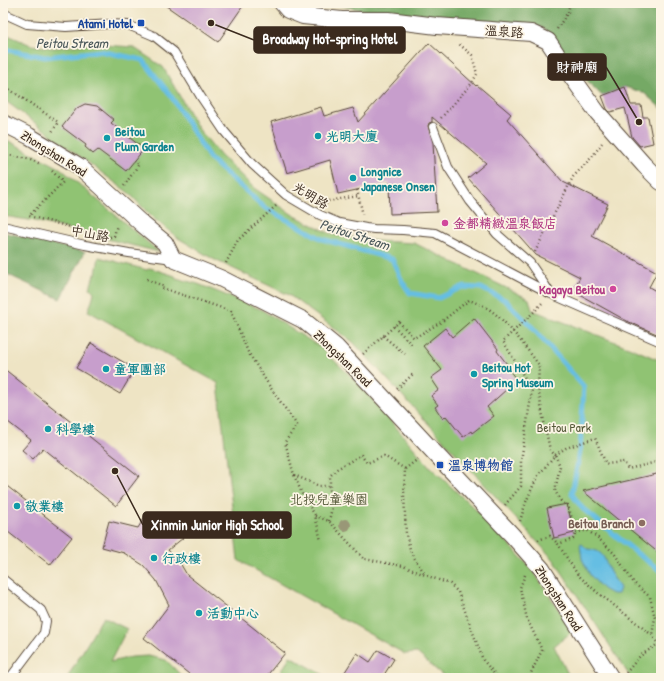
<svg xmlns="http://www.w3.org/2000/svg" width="664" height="681" font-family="'Patrick Hand','LXGW WenKai TC',sans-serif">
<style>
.green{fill:#90c373;stroke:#667648}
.forest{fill:#74a965;stroke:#586a42}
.water{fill:#65bee3;stroke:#507480}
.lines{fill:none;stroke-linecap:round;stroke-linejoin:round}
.stream{stroke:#65bee3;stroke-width:5}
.building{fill:#c79ecc}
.lane-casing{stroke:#564637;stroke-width:10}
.street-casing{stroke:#564637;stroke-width:18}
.path{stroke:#564637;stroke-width:2.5;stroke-dasharray:1 3;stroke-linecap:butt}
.lane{stroke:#fff;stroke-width:8}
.street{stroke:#fff;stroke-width:16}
.tree{fill:#999777}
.transit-dot{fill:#1a4fb4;stroke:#fcf5e5;stroke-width:1.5}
.culture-dot{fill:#0f9aa8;stroke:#fcf5e5;stroke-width:1.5}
.hotel-dot{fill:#d1479c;stroke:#fcf5e5;stroke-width:1.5}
.education-dot{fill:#8d6e63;stroke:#fcf5e5;stroke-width:1.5}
.labels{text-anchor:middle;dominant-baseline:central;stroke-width:3.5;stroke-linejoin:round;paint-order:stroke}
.transit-label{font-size:13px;font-weight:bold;fill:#164399;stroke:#fcf5e5;text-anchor:end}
.street-label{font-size:13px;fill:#3b2a1e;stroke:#fcf5e5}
.culture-label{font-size:13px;font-weight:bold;fill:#0d838f;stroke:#fcf5e5;text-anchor:start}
.hotel-label{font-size:13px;font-weight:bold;fill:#b23c85;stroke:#fcf5e5;text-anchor:start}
.park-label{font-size:13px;fill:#545838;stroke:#fcf5e5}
.education-label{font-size:13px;font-weight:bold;fill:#785e54;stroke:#fcf5e5;text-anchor:end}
.water-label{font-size:14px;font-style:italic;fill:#485659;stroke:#fcf5e5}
.leader{fill:none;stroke:#3b2a1e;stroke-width:1.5}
.callout-dot{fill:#3b2a1e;stroke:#fcf5e5;stroke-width:1.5}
.callout{fill:#3b2a1e;stroke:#3b2a1e;stroke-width:1.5}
.callout-label{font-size:14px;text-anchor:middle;font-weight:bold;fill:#fff}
</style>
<rect width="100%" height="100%" fill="#fcf5e5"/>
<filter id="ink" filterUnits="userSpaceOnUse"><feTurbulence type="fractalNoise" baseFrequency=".025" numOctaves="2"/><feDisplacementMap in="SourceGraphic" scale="8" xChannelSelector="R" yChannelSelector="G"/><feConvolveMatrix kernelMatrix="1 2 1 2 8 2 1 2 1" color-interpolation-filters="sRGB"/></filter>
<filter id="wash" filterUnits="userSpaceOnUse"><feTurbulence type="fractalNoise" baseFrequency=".012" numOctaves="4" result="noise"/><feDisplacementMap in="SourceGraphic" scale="16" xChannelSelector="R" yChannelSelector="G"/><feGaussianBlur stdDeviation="0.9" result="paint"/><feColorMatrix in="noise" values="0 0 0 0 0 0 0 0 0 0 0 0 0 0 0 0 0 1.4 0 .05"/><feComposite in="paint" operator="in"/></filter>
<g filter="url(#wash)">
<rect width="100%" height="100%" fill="#eee4c4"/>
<g class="green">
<polygon points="3,33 31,45 53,48 88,44 133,47 163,67 198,128 220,155 254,188 293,215 331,234 376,241 414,243 529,299 532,310 631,348 661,361 661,678 631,678 554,560 353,342 289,295 213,259 178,238 152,217 129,193 3,99"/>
<polygon points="3,138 60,168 159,252 35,221 3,216"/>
<polygon points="99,257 147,270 150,268 175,276 176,278 198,284 260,309 320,347 358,383 430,467 490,523 533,571 573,631 554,646 570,678 446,678 417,653 405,654 238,560 218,383 88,311 92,301 94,292 90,288 94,275 96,274"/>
<polygon points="103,617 127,629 110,662 132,657 148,656 166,660 175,669 183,678 67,678"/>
<polygon points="290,656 329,678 278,678"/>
</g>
<g class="forest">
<polygon points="327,3 661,3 661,108 644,93 625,87 602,96 580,73 544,28 441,16 372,12"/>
<polygon points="3,232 85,252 60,299 13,277 3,272"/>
</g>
<path class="water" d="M582,544L587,549C604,550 604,558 610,572C613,577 617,583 620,588L618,594H612L603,589L590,575L582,559L580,545Z"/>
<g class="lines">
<polyline class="stream" points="3,49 45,57 100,51 143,60 171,96 210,159 264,207 322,239 392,259 402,281 410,293 439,298 462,287 481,288 505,300 532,327 584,387 580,451 572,494 582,508 638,554 661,571"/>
</g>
<g id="blocks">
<g class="building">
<polygon points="162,3 245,3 218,42"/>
<polygon points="429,43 476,86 477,85 511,114 507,119 563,182 608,204 592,236 657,272 649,287 661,294 661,336 627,321 573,291 580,277 536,255 468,178 486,163 432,117 432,122 429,123 428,126 433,143 437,212 390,214 389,183 338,194 330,160 287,173 271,122 321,107 324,116 353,108 358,122"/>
<polygon points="625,87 631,105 641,105 643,117 648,117 653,143 640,146 632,137 625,108 610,112 607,109 602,96"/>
<polygon points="85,104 97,106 114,120 111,123 144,149 126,171 98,150 93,154 85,147 86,145 62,127 77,108"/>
<polygon points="474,318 498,349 497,351 510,368 508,369 517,380 487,407 494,416 472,433 471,431 463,437 446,416 443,419 435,407 438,405 431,396 439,390 431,378 442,370 423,346 445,328 452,337"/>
<polygon points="91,343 135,369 120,394 76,368"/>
<polygon points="3,368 139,476 116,506 43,448 33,459 22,450 31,440 3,418"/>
<polygon points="661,473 661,555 583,491"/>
<polygon points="3,483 72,537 50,565 3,528"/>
<polygon points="567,504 574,533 554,538 547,508"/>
<polygon points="147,513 164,522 175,530 183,538 168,550 180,563 187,575 285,653 265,678 194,678 144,638 169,605 156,580 143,565 124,553 102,547 109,521 138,528"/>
<polygon points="378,650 394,659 382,678 341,678 357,653 370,662"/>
</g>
</g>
</g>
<g filter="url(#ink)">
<use href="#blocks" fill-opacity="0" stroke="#564637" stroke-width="1"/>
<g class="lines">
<g class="lane-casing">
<g id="lane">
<polyline points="3,13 27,24 66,27 111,24 128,25 154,36 174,52 201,97 224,131 252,164 286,195 320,215 339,223 366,228 374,229 403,230 435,233 551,294 661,342"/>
<polyline points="433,127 448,167 470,201 497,234 530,263 545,285 550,293"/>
<polyline points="3,226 85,245 129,253 173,259"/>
<polyline points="3,579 41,610 46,621 44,633 10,678"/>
</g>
</g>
<g class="street-casing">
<g id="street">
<polyline points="282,3 288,10 303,16 342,20 389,20 437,26 531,33 548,41 572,77 597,112 644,165 661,182"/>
<polyline points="3,123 29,136 79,166 142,224 165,243 173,259 220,278 303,320 336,347 431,449 512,535 542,569 611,678"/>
</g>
</g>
<g class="path">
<polyline points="557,29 568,12 570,3"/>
<polyline points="3,85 58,122 52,132"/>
<polyline points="441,118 472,83 477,74 472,55 459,44"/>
<polyline points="3,154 28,159 41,164"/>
<polyline points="52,171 63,182 29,216 78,229"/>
<polyline points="124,186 139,164 134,161"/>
<polyline points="357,190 363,215"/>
<polyline points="326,204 328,201 359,196"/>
<polyline points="110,237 114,236 117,225"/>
<polyline points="535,252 573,177 592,157 602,143"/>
<polyline points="226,263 238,240 278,204"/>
<polyline points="147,279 163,286 162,288 231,311 248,352 272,390 297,425 285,442 294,475 303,496 315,515 321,541"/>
<polyline points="394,326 413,346"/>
<polyline points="383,336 405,354"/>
<path d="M363,354L399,322L414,338L441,322L469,300C474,302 479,304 484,306C504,317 525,346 539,365L538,387L542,412L550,450L555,455L560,466L555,491L561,501L568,505L576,533L573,539L558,544L578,575L598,593L652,635L658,644L661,646"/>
<polyline points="397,389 413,374"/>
<polyline points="405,469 418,459"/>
<polyline points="294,475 319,486 329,486"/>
<polyline points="505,505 521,486 521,461 532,390 503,341 535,311 542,303"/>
<polyline points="315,516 329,521 364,559 403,566 425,575 450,584 458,592 483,660 498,678"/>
<polyline points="329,521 334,499 330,490 330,476 337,469 361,455 367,463 384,456 405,469 404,495 406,534 411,553 425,574"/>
<polyline points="520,521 526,502 537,477 555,455 566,448 595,438 606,464 624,462 628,469 661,461"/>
<polyline points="576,533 582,531 588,531 597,537 614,553 634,583 650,597 655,618 652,635"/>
<polyline points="538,540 550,536 558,544"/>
<polyline points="525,575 520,588 527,619 542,650 531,673 532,678"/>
<polyline points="626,673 640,656 658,644"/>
</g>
<use href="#lane" class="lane"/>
<use href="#street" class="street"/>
</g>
<circle class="tree" cx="345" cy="525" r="6"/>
</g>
<g class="transit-dot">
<rect x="137" y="19" width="8" height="8" rx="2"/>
<rect x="436" y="461" width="8" height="8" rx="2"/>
</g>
<g class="culture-dot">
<circle cx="318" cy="136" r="4"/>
<circle cx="107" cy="138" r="4"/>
<circle cx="353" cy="178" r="4"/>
<circle cx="106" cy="369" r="4"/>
<circle cx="474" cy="374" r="4"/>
<circle cx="48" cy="429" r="4"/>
<circle cx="17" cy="506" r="4"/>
<circle cx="154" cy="558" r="4"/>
<circle cx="199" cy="613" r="4"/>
</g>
<g class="hotel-dot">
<circle cx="445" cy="223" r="4"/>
<circle cx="613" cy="289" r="4"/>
</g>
<circle class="education-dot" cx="642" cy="523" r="4"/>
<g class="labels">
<g class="transit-label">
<text x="133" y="23">Atami Hotel</text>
<text x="448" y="465" text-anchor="start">溫泉博物館</text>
</g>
<g class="street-label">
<text transform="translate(504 31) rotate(4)">溫泉路</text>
<text transform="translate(54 153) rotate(32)">Zhongshan Road</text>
<text transform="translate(311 195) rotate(31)">光明路</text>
<text transform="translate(90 233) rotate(11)">中山路</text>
<text transform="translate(343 358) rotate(44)">Zhongshan Road</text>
<text transform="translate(559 598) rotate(57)">Zhongshan Road</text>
</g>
<g class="culture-label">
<text x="115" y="131">Beitou<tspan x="115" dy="15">Plum Garden</tspan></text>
<text x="326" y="136">光明大廈</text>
<text x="361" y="171">Longnice<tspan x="361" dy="15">Japanese Onsen</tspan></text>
<text x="482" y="367">Beitou Hot<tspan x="482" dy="15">Spring Museum</tspan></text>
<text x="114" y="369">童軍團部</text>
<text x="56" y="429">科學樓</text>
<text x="25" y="506">敬業樓</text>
<text x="162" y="558">行政樓</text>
<text x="207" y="613">活動中心</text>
</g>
<g class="hotel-label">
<text x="453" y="223">金都精緻溫泉飯店</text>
<text x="605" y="289" text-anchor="end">Kagaya Beitou</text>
</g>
<g class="park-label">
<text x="564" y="427">Beitou Park</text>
<text x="329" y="499">北投兒童樂園</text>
</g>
<g class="education-label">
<text x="634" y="523">Beitou Branch</text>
</g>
<g class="water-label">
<text x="72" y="42">Peitou Stream</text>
<text transform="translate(355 234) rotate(18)">Peitou Stream</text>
</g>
</g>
<path class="leader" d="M211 23L254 40M639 122L606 67M115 471L143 525"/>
<g class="callout-dot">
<circle cx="211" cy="23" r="4"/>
<circle cx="639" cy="122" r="4"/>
<circle cx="115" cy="471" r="4"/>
</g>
<g class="callout">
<rect x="254" y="27" width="151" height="26" rx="4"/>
<rect x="548" y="54" width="58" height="26" rx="4"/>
<rect x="143" y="512" width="148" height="26" rx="4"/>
</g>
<g class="callout-label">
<text x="330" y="44">Broadway Hot-spring Hotel</text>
<text x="577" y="72">財神廟</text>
<text x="217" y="530">Xinmin Junior High School</text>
</g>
<rect width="664" height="681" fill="none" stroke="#fcf5e5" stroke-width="16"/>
</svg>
